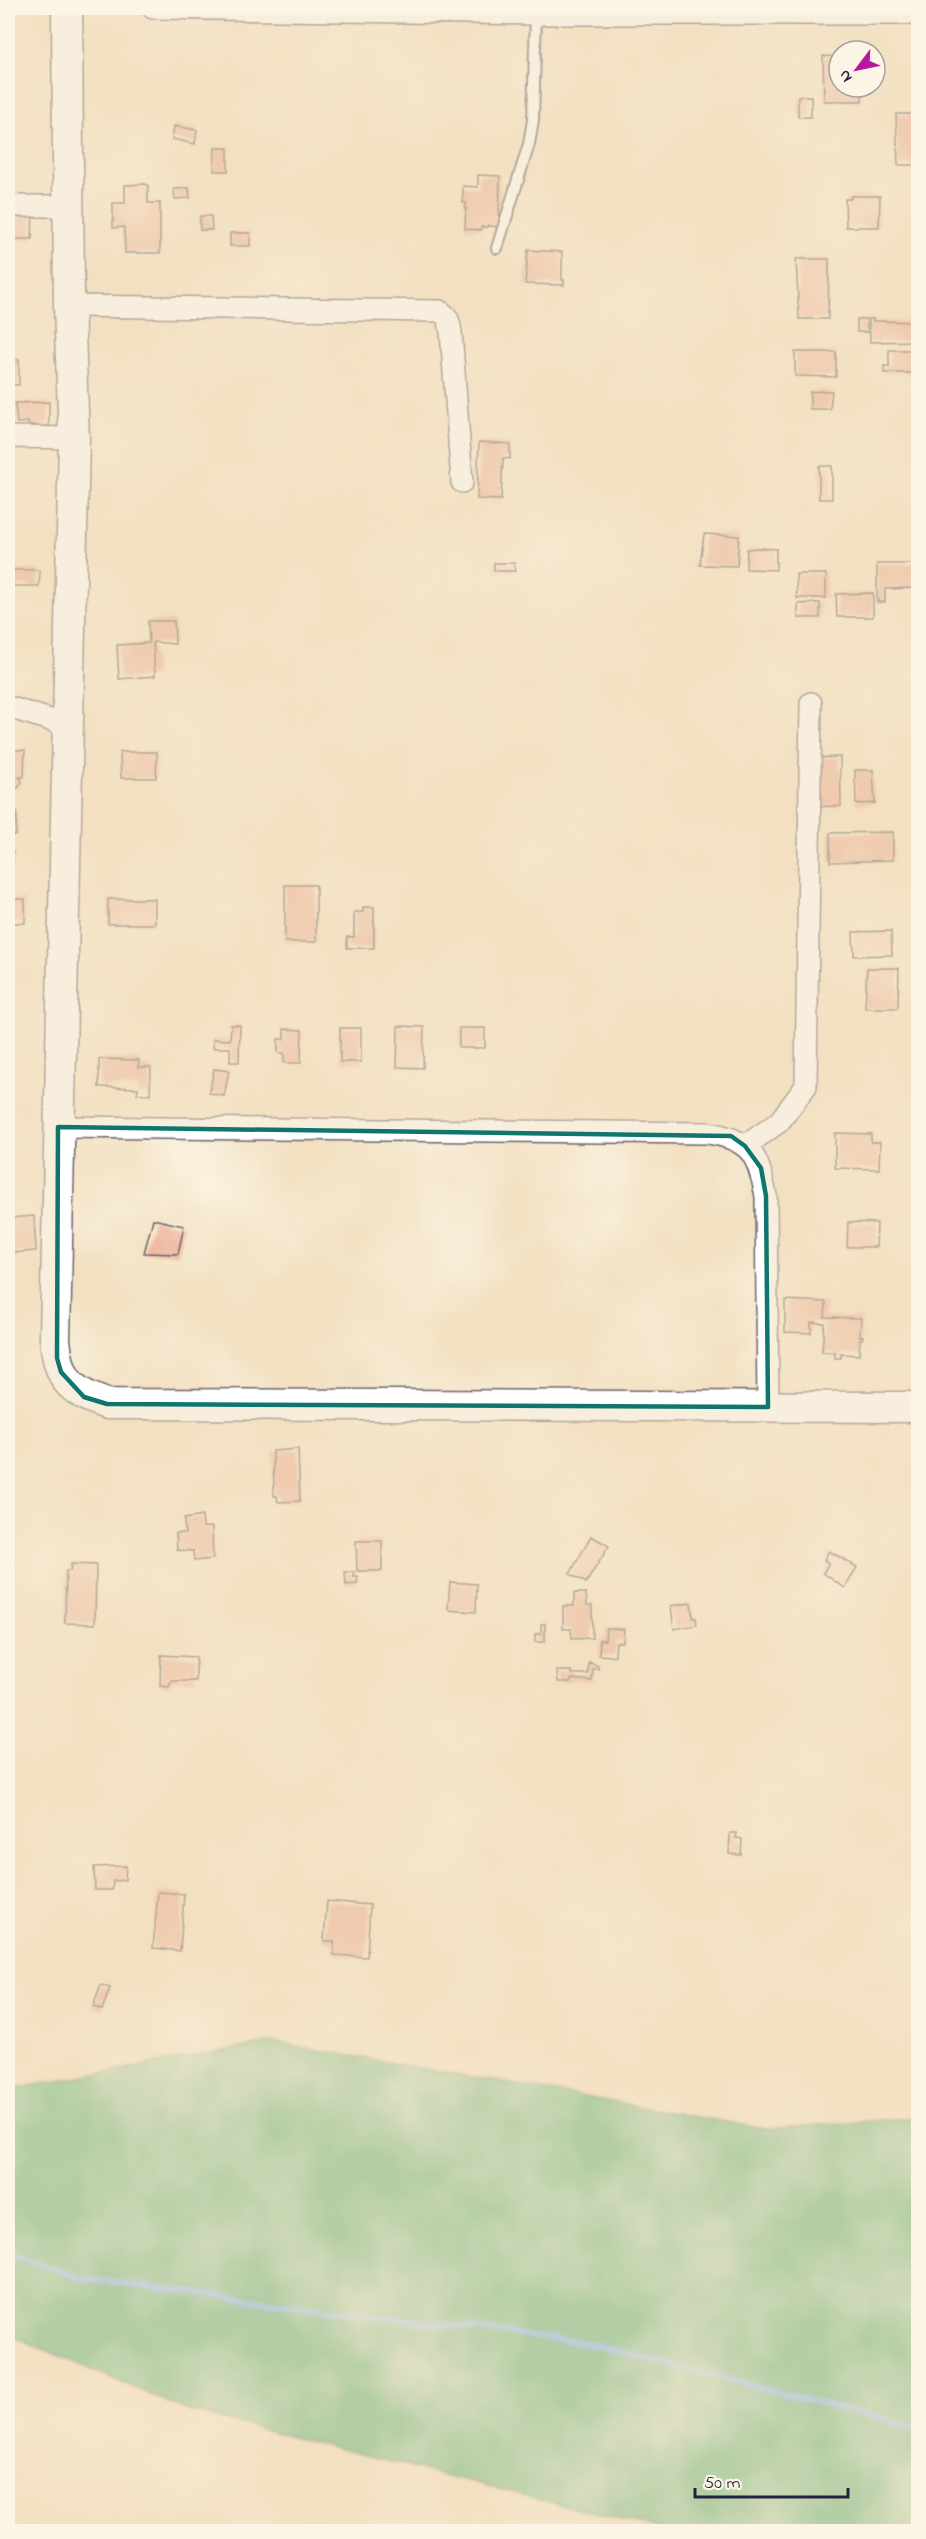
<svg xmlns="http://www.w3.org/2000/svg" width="926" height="2539" font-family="'Indie Flower',sans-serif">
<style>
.forest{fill:#66b783;stroke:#446c5f;stroke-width:1.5}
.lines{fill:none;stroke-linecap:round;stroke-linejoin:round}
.stream{stroke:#84b7f1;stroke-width:6}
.building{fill:#ebaf97}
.lane-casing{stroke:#6b646a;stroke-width:14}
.street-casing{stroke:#6b646a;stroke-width:24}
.secondary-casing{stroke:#6b646a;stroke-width:33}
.lane{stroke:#fff;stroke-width:10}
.street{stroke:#fff;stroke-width:21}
.secondary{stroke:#fff;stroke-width:30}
.marked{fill:none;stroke:#0f766e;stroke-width:4.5;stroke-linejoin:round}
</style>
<rect width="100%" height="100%" fill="#fcf5e5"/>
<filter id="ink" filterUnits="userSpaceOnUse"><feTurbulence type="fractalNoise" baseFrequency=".0167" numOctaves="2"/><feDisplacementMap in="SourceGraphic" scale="12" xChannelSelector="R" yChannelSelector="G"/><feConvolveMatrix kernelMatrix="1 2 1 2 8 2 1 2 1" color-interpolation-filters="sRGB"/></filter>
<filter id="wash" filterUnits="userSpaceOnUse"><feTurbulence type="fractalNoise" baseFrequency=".008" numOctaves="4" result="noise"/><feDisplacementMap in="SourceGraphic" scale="24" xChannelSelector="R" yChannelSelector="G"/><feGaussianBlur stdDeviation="1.35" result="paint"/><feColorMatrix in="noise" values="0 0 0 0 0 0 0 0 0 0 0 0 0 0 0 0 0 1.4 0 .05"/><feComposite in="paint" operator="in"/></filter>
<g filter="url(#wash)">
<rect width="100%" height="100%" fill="#f2e0c1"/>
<polygon class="forest" points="273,2042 766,2129 918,2117 918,2531 666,2531 189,2411 8,2334 8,2090"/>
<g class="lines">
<polyline class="stream" points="8,2253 81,2278 585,2343 918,2428"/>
</g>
<g id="blocks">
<g class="building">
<polygon points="823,56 839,57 839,87 862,87 862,101 824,101"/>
<rect x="798" y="96" width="13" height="21"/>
<polygon points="896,114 918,114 918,165 898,165"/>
<polygon points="174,126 197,130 195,144 172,139"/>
<polygon points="215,148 228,148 228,171 214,171"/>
<polygon points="478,175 500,176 499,228 488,225 488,227 481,227 481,230 465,229 466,203 463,203 463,186 478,187"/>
<polygon points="145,184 148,185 148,203 160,203 160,253 125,253 124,227 113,228 113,203 125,203 125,185"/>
<polygon points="189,188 190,198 175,199 174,189"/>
<polygon points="851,196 880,196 879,227 846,227 845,199 851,199"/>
<polygon points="8,213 33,213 32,239 8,239"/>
<polygon points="200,216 211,216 212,230 200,230"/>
<rect x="230" y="233" width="20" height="13"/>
<polygon points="528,250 562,252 562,280 564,280 564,285 525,284"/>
<polygon points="796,259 829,259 828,319 799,319"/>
<rect x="857" y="319" width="10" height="13"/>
<polygon points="869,319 873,319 873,321 918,322 918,341 870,342"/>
<polygon points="889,350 918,350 918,373 884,373 884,366 889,366"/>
<polygon points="795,352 836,352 836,377 795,376"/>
<polygon points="8,360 19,360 19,385 8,384"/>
<polygon points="824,391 832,391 830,409 810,409 810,392"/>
<polygon points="49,402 49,428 35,428 35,425 29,425 28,422 17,423 15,403"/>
<polygon points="479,442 510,444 510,459 503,458 501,500 477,499"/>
<rect x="819" y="466" width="13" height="33"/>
<polygon points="704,534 739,536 737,566 700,565"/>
<polygon points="757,548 776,549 776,570 746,569 747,549"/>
<polygon points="494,563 514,563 515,571 494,571"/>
<polygon points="877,564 914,564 914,588 885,589 885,602 877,602"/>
<polygon points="12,570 40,570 39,586 12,586"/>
<polygon points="796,574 826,574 826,598 797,598"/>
<polygon points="873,593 873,617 837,617 836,594"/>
<polygon points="820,603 820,618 798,618 798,604"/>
<polygon points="148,621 174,621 175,644 153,642 155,676 119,679 117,645 149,643"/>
<polygon points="8,750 25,750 24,777 19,777 22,781 18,788 11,788 10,808 8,808"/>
<polygon points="120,752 157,752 156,778 121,778"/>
<polygon points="840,757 841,806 807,807 806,758"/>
<polygon points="855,770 873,770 875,803 856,804"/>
<polygon points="8,812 17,812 16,835 8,835"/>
<polygon points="893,832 893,860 830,862 830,833"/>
<rect x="8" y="851" width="5" height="15"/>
<rect x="285" y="885" width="31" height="57"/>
<rect x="8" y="899" width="17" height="24"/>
<rect x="108" y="899" width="47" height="25"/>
<polygon points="363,907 374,907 374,948 347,948 347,937 354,937 354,912 363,912"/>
<polygon points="891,931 892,955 854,956 853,932"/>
<polygon points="867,968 899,968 898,1008 865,1008"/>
<polygon points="231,1025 240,1025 239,1062 230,1062 230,1048 213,1048 213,1039 230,1040"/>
<polygon points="398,1026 424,1027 423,1068 397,1067"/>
<rect x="340" y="1028" width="21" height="34"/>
<rect x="459" y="1028" width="26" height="20"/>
<polygon points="284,1029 302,1030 301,1063 284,1063 284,1053 278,1053 278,1039 284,1039"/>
<polygon points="99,1059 139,1060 138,1067 151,1067 150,1095 137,1094 138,1088 99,1087"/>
<polygon points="214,1069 229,1071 224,1096 209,1093"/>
<polygon points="835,1133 871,1134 871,1142 880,1142 879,1169 835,1168"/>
<polygon points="34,1216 36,1251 9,1253 8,1218"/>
<polygon points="153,1219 184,1226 178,1254 144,1253"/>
<polygon points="848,1222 877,1223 876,1247 847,1247"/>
<polygon points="785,1300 826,1302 825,1317 861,1318 860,1336 863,1336 862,1339 860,1339 859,1355 841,1354 841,1358 835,1358 835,1353 822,1352 824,1323 811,1322 811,1333 785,1332"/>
<polygon points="298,1449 300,1501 278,1502 277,1496 274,1496 273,1451"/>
<polygon points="202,1516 203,1527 212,1527 213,1559 194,1561 193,1551 177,1550 176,1533 185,1533 184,1519"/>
<polygon points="591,1536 609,1546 586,1583 570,1574"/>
<polygon points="356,1541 382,1541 382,1571 357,1571"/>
<polygon points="829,1551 857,1567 845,1588 823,1573 829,1563 824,1560"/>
<polygon points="71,1564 96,1565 95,1624 65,1623 66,1571 70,1571"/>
<polygon points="345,1572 354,1572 354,1577 358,1577 357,1584 346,1585"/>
<polygon points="450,1582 477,1584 476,1612 448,1610"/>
<polygon points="574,1593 586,1593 587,1605 592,1605 592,1638 572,1639 571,1629 563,1629 563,1606 574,1606"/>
<polygon points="691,1603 693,1618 696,1618 697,1625 674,1629 671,1606"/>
<polygon points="541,1624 545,1624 545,1642 535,1642 535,1634 541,1634"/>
<polygon points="606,1628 624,1629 623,1642 616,1642 615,1655 612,1656 599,1655 600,1640 605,1640"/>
<polygon points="161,1655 196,1657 196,1681 172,1681 169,1687 160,1686"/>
<polygon points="589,1662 598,1666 598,1669 593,1669 592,1681 572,1679 570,1682 558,1682 557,1671 572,1671 572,1674 588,1674"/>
<polygon points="730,1833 737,1833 736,1838 742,1839 741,1855 729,1854"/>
<polygon points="126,1866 125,1880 113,1881 112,1890 95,1890 94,1867"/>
<polygon points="158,1892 184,1894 180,1951 153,1948"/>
<polygon points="327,1901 370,1905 367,1957 334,1955 334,1941 324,1941"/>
<polygon points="101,1985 110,1988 102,2010 93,2007"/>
</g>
</g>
</g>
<g filter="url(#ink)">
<use href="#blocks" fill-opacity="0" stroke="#6b646a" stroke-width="1.5"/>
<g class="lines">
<g class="lane-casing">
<polyline id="lane" points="497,248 529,144 533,120 536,14"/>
</g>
<g class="street-casing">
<g id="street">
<polyline points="153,8 536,14 918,14"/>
<polyline points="8,206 68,206"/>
<path d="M69,306L439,311C449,316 449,322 451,332L462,482"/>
<polyline points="8,437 74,438"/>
<polyline points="8,707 67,725"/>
<path d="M58,1127L708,1133C751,1139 758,1155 766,1196L768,1407"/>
<polyline points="745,1146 779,1122 806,1086 811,703"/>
</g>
</g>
<g class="secondary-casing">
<path id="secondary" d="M67,8L69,306L74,438L55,1338C58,1379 70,1392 107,1404L918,1407"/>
</g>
<use href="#lane" class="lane"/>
<use href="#street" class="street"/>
<use href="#secondary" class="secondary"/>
</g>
</g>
<path d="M0 0H926V2539H0ZM58,1127L731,1136L745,1146L761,1168L766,1196L768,1407L107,1404L84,1397L61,1372L57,1358Z" fill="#f2e0c1" fill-opacity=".55" fill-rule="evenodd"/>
<path class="marked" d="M58,1127L731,1136L745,1146L761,1168L766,1196L768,1407L107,1404L84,1397L61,1372L57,1358Z"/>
<rect width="926" height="2539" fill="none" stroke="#fcf5e5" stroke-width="30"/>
<g transform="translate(857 69) rotate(238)"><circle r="28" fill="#fcf5e5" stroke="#a5a1a1" stroke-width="1.5"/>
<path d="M0-4.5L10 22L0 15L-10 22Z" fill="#b5179e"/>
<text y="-9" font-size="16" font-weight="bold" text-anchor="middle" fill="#22223b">N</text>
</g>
<path d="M695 2488v9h153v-9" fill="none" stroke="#22223b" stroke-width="3"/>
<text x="704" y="2488" font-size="18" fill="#22223b" stroke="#fcf5e5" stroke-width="4.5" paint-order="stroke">50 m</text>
</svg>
